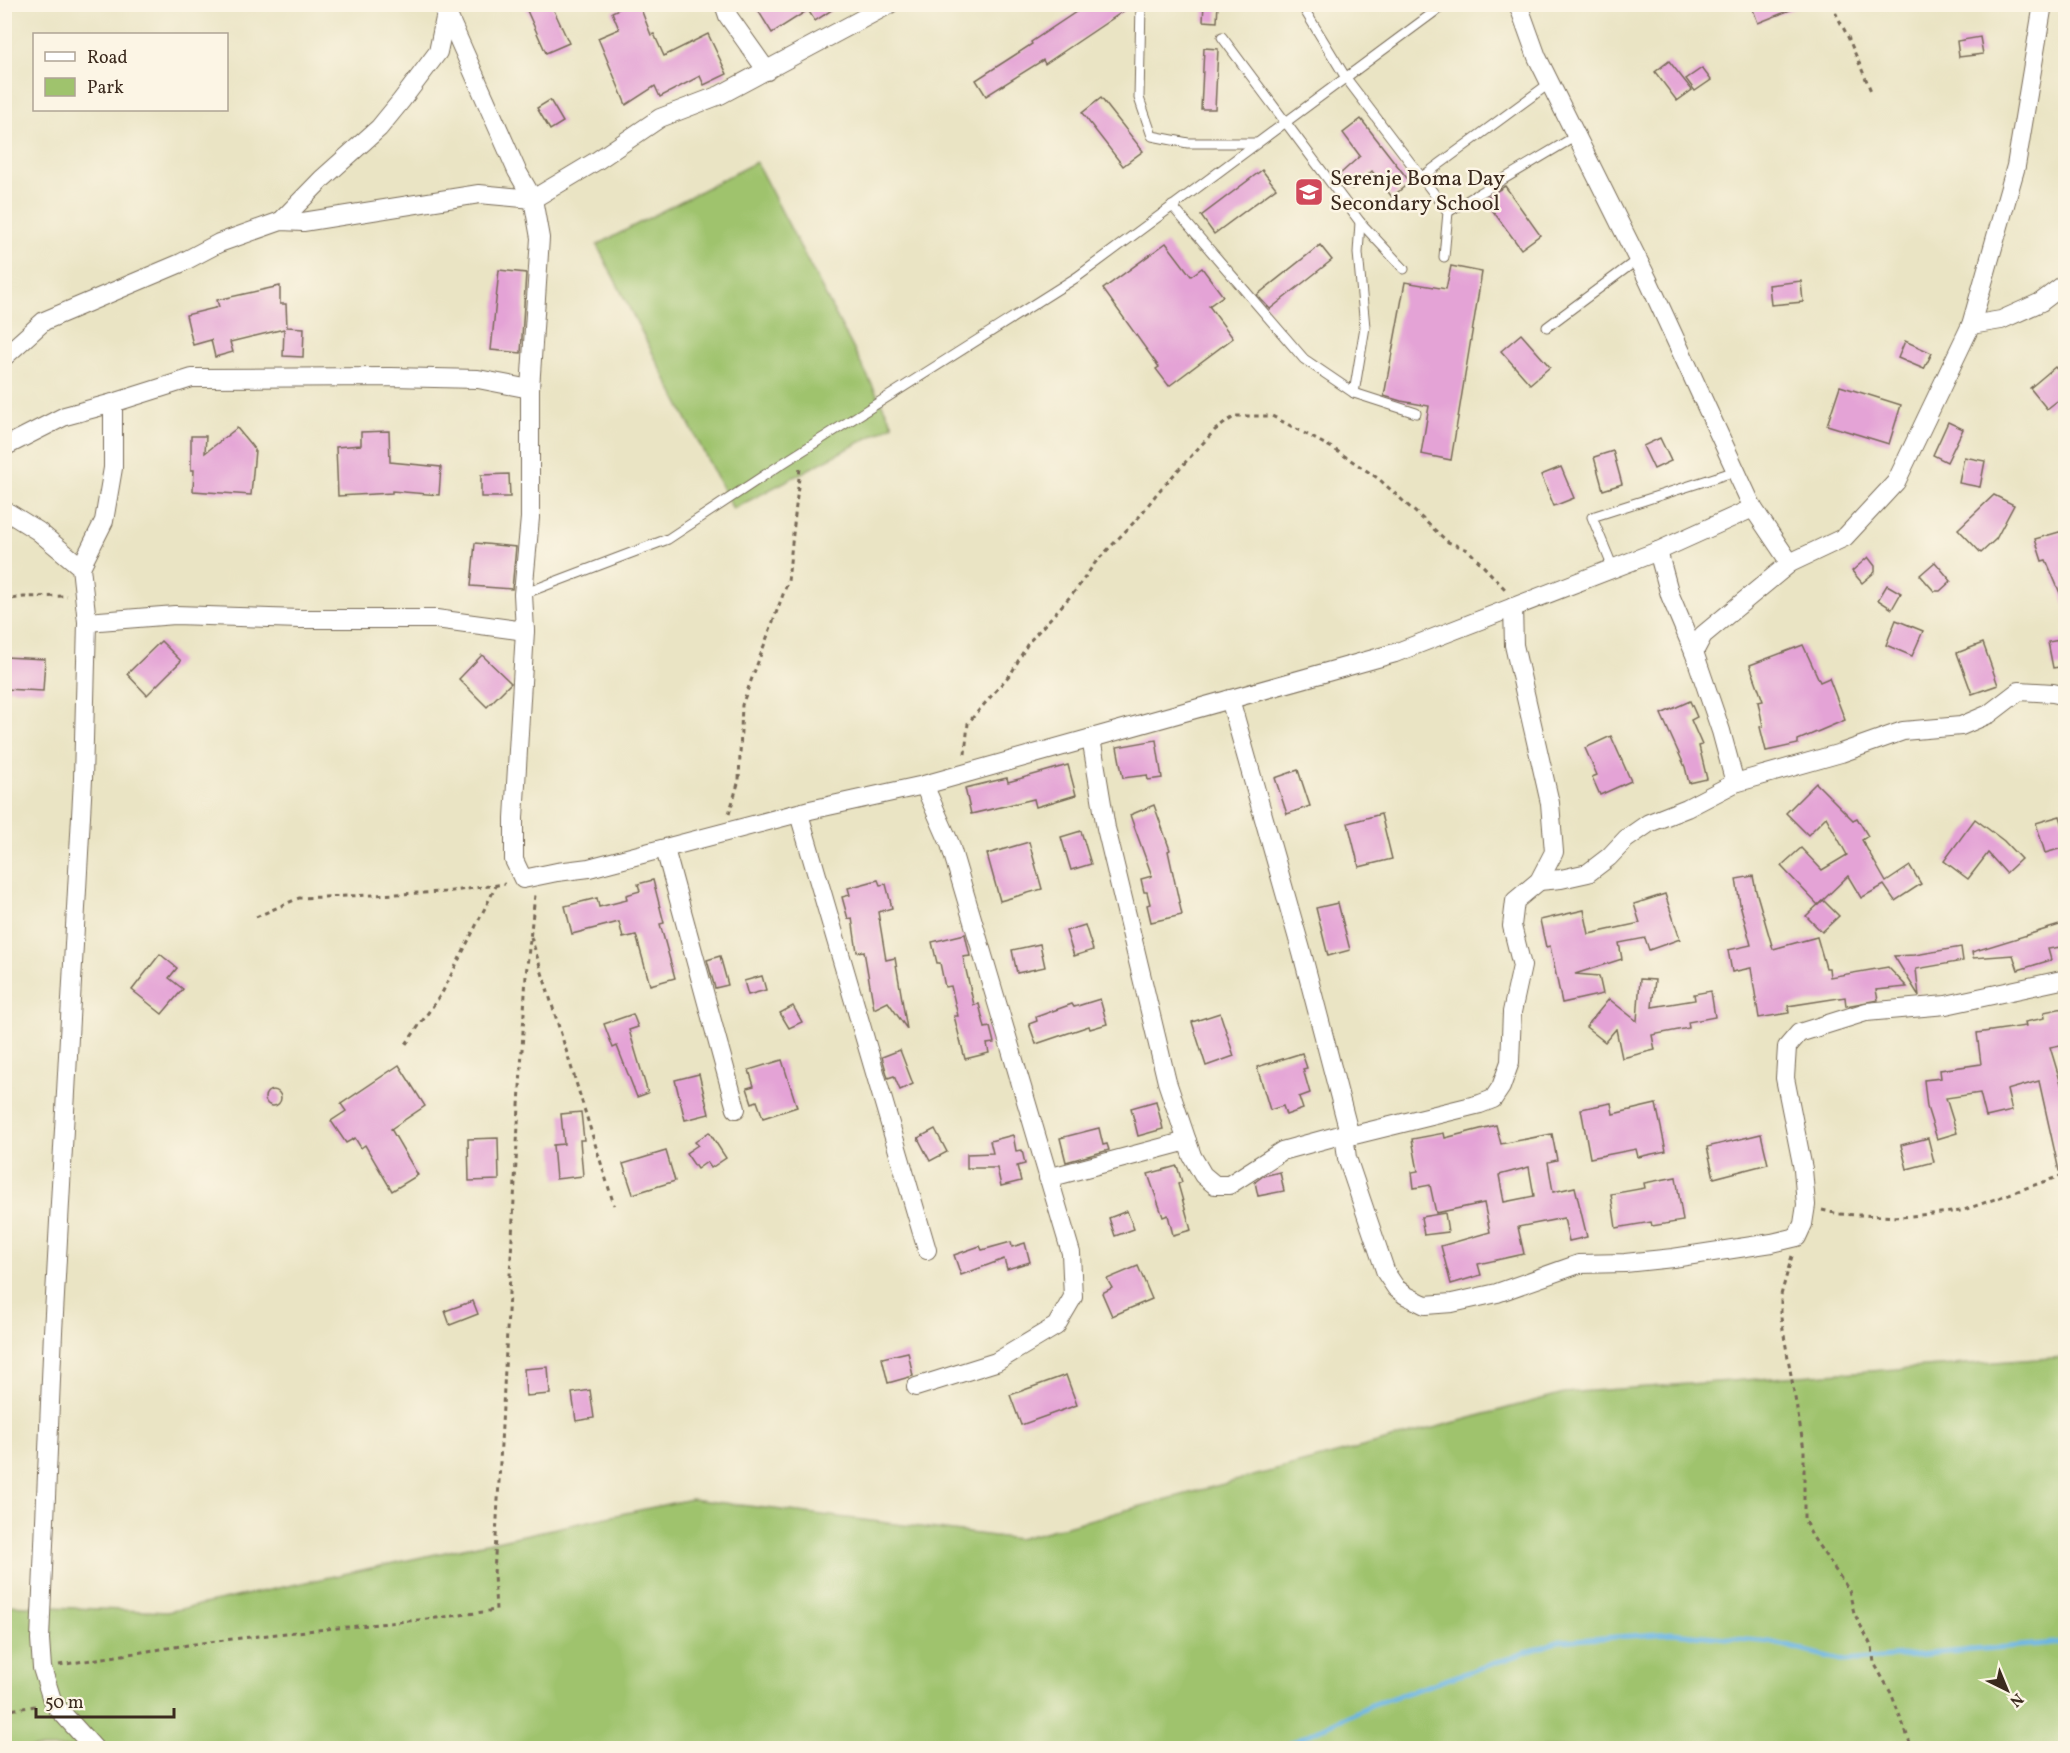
<svg xmlns="http://www.w3.org/2000/svg" width="2070" height="1753" font-family="Vollkorn,serif">
<style>
.green{fill:#9fc36d;stroke:#6d7646;stroke-width:1.5}
.lines{fill:none;stroke-linecap:round;stroke-linejoin:round}
.stream{stroke:#6bb5e3;stroke-width:5}
.building{fill:#e4a3d6;fill-rule:evenodd}
.lane-casing{stroke:#786b58;stroke-width:11}
.street-casing{stroke:#786b58;stroke-width:20}
.path{stroke:#786b58;stroke-width:3;stroke-dasharray:4.5 4.5;stroke-linecap:butt}
.lane{stroke:#fff;stroke-width:9}
.street{stroke:#fff;stroke-width:18}
.labels{text-anchor:middle;dominant-baseline:central;stroke-width:5;stroke-linejoin:round;paint-order:stroke}
.poi-label{font-size:22px;fill:#3b2a1e;stroke:#fcf5e5;text-anchor:start}
</style>
<rect width="100%" height="100%" fill="#fcf5e5"/>
<filter id="ink" filterUnits="userSpaceOnUse"><feTurbulence type="fractalNoise" baseFrequency=".0167" numOctaves="2"/><feDisplacementMap in="SourceGraphic" scale="12" xChannelSelector="R" yChannelSelector="G"/><feConvolveMatrix kernelMatrix="1 2 1 2 8 2 1 2 1" color-interpolation-filters="sRGB"/></filter>
<filter id="wash" filterUnits="userSpaceOnUse"><feTurbulence type="fractalNoise" baseFrequency=".008" numOctaves="4" result="noise"/><feDisplacementMap in="SourceGraphic" scale="24" xChannelSelector="R" yChannelSelector="G"/><feGaussianBlur stdDeviation="1.35" result="paint"/><feColorMatrix in="noise" values="0 0 0 0 0 0 0 0 0 0 0 0 0 0 0 0 0 1.4 0 .05"/><feComposite in="paint" operator="in"/></filter>
<g filter="url(#wash)">
<rect width="100%" height="100%" fill="#eae4c4"/>
<g class="green">
<polygon points="756,162 893,425 733,509 597,245"/>
<polygon points="2065,1357 2065,1748 5,1748 5,1605 167,1612 691,1499 1018,1539 1564,1393"/>
</g>
<g class="lines">
<polyline class="stream" points="1281,1748 1371,1705 1560,1641 1672,1633 1770,1642 1845,1661 2066,1642"/>
</g>
<g id="blocks">
<g class="building">
<polygon points="524,4 551,4 569,43 546,53"/>
<polygon points="629,4 639,4 651,35 654,34 664,56 708,34 727,74 704,85 700,76 660,97 655,86 626,105 598,38 619,29 612,12"/>
<polygon points="754,4 841,4 815,21 808,10 772,33"/>
<polygon points="1088,4 1134,4 1045,64 1043,60 986,96 976,80 1032,44 1031,42"/>
<polygon points="1204,4 1218,4 1217,22 1203,21"/>
<polygon points="1751,4 1803,4 1803,5 1758,23"/>
<polygon points="1980,37 1983,54 1959,57 1957,41"/>
<polygon points="1204,48 1218,49 1215,109 1201,109"/>
<polygon points="1669,61 1692,90 1677,101 1655,72"/>
<polygon points="1702,68 1711,80 1695,91 1686,79"/>
<polygon points="1101,98 1143,151 1123,166 1082,113"/>
<polygon points="550,100 563,122 550,130 537,108"/>
<polygon points="1361,119 1410,182 1392,197 1372,171 1352,189 1339,175 1360,156 1343,133"/>
<polygon points="1262,170 1276,188 1214,234 1201,216"/>
<polygon points="1505,186 1540,235 1521,249 1484,199"/>
<polygon points="1166,243 1191,276 1202,268 1223,296 1209,306 1233,338 1169,386 1156,369 1159,367 1103,289"/>
<polygon points="1320,245 1332,260 1270,309 1257,295"/>
<polygon points="1451,266 1482,272 1451,460 1421,454 1429,406 1401,401 1384,396 1405,282 1446,289"/>
<polygon points="499,270 526,273 521,353 491,350"/>
<polygon points="1801,281 1803,302 1771,305 1769,285"/>
<polygon points="280,286 280,304 286,304 287,327 304,328 303,357 283,356 284,329 230,342 233,352 215,357 211,340 193,345 186,315 219,307 217,300"/>
<polygon points="1521,334 1550,367 1530,384 1501,351"/>
<polygon points="1905,341 1932,353 1924,369 1898,358"/>
<polygon points="2055,367 2066,380 2066,394 2047,409 2030,388"/>
<polygon points="1840,386 1901,405 1889,444 1827,425"/>
<polygon points="1948,422 1963,429 1947,462 1933,455"/>
<polygon points="237,428 255,450 251,495 193,491 194,470 191,470 191,436 206,436 205,453"/>
<polygon points="389,431 390,462 441,467 439,495 392,491 392,493 338,496 336,447 361,445 361,432"/>
<polygon points="1660,438 1671,461 1654,469 1643,446"/>
<polygon points="1613,451 1622,484 1603,490 1594,457"/>
<polygon points="1964,457 1985,461 1980,487 1959,483"/>
<polygon points="1561,467 1574,498 1554,506 1541,475"/>
<polygon points="509,474 510,497 481,497 481,475"/>
<polygon points="1994,495 2014,505 1996,539 1981,553 1958,529"/>
<polygon points="2066,530 2066,605 2065,605 2046,560 2042,561 2035,539"/>
<polygon points="475,543 516,547 512,589 471,586"/>
<polygon points="1868,557 1875,566 1875,572 1862,583 1852,571"/>
<polygon points="1935,562 1951,581 1940,591 1934,591 1920,575"/>
<polygon points="1887,585 1901,593 1892,609 1878,600"/>
<polygon points="1896,620 1923,631 1912,656 1886,645"/>
<polygon points="2066,639 2066,666 2053,668 2048,642"/>
<polygon points="161,641 181,661 147,695 127,674"/>
<polygon points="1983,643 1998,685 1972,694 1957,653"/>
<polygon points="1803,645 1820,682 1829,678 1845,720 1798,740 1798,744 1766,751 1760,727 1763,726 1758,702 1763,701 1750,665"/>
<polygon points="482,655 511,683 487,707 459,679"/>
<polygon points="4,657 45,659 43,691 4,689"/>
<polygon points="1690,701 1697,717 1691,720 1702,745 1699,746 1707,779 1689,783 1685,767 1661,714"/>
<polygon points="1611,736 1631,781 1600,795 1592,777 1597,775 1585,748"/>
<polygon points="1156,740 1162,778 1148,780 1147,775 1123,778 1117,747"/>
<polygon points="1068,765 1076,795 1036,807 1034,799 971,814 965,788 1007,778 1008,782"/>
<polygon points="1298,770 1310,806 1287,814 1275,778"/>
<polygon points="1816,783 1853,820 1857,818 1868,836 1862,840 1886,882 1910,866 1921,884 1895,901 1884,885 1861,898 1848,876 1818,905 1781,866 1801,848 1822,870 1847,855 1826,817 1808,835 1786,813"/>
<polygon points="1154,805 1170,850 1168,851 1182,915 1151,922 1147,905 1150,904 1147,892 1144,892 1141,879 1152,876 1130,815"/>
<polygon points="1381,814 1392,859 1359,867 1348,823"/>
<polygon points="2060,816 2066,836 2066,847 2045,853 2036,823"/>
<polygon points="1975,819 2004,841 2021,859 2006,873 1988,853 1968,879 1944,861"/>
<polygon points="1081,831 1091,864 1071,870 1061,837"/>
<polygon points="1029,842 1042,889 1000,901 987,854"/>
<polygon points="1753,876 1756,891 1773,949 1817,937 1826,968 1829,968 1830,977 1888,967 1907,987 1876,990 1878,1000 1846,1006 1845,997 1788,1006 1789,1013 1759,1018 1751,968 1732,972 1728,950 1751,945 1740,904 1736,879"/>
<polygon points="653,880 664,923 660,924 675,978 650,985 636,935 623,938 619,922 572,934 565,906 597,898 599,907 627,900 626,895 640,891 638,884"/>
<polygon points="878,880 880,885 886,884 892,908 878,912 886,960 895,958 907,1029 888,1002 874,1009 864,951 857,952 852,918 848,919 842,897 850,895 848,888"/>
<polygon points="1665,894 1680,939 1649,950 1645,938 1619,943 1622,959 1575,974 1599,976 1603,994 1562,1003 1550,946 1546,947 1540,920 1584,910 1589,934 1640,923 1634,904"/>
<polygon points="1823,900 1839,916 1822,932 1806,916"/>
<polygon points="1338,903 1350,950 1328,956 1316,908"/>
<polygon points="2066,923 2066,946 2048,949 2051,960 2018,970 2013,955 1973,958 1972,952"/>
<polygon points="1085,925 1093,950 1074,956 1066,931"/>
<polygon points="965,934 970,956 963,957 974,1005 979,1004 985,1028 990,1027 994,1043 987,1044 989,1053 965,1059 954,1016 958,1016 951,986 945,987 940,963 937,963 932,942"/>
<polygon points="1040,944 1045,967 1017,973 1012,950"/>
<polygon points="1961,947 1963,961 1916,969 1919,996 1894,956 1915,955"/>
<polygon points="160,954 177,968 169,978 183,989 162,1014 132,990"/>
<polygon points="720,956 728,985 715,988 707,960"/>
<polygon points="762,976 766,990 748,995 744,981"/>
<polygon points="1640,979 1655,980 1652,1007 1695,1000 1694,994 1711,991 1715,1017 1688,1022 1689,1028 1652,1035 1655,1050 1622,1058 1616,1029 1605,1042 1586,1027 1609,999 1637,1021"/>
<polygon points="1100,999 1107,1024 1090,1029 1089,1026 1036,1044 1029,1024 1037,1021 1036,1017 1072,1004 1074,1007"/>
<polygon points="793,1006 802,1022 789,1028 780,1013"/>
<polygon points="2063,1008 2066,1017 2066,1044 2050,1047 2066,1100 2066,1170 2059,1171 2039,1081 2007,1090 2012,1111 1986,1117 1980,1093 1946,1098 1957,1133 1937,1139 1927,1107 1924,1080 1941,1078 1940,1070 1981,1064 1977,1033 2026,1026 2025,1022 2045,1018 2044,1012"/>
<polygon points="1220,1013 1234,1056 1206,1066 1192,1022"/>
<polygon points="633,1014 638,1027 629,1030 648,1093 637,1097 617,1046 613,1048 604,1024"/>
<polygon points="900,1050 913,1084 900,1090 894,1076 888,1078 882,1057"/>
<polygon points="1302,1053 1307,1068 1303,1069 1310,1093 1299,1097 1303,1109 1286,1115 1283,1106 1270,1110 1257,1067"/>
<polygon points="782,1060 797,1107 763,1118 757,1101 752,1103 747,1088 754,1086 749,1070"/>
<polygon points="399,1065 425,1106 391,1129 418,1175 392,1191 365,1145 361,1148 355,1138 346,1143 331,1121 346,1111 341,1104"/>
<polygon points="699,1074 709,1114 685,1120 675,1080"/>
<circle cx="273" cy="1098" r="8"/>
<polygon points="1156,1101 1163,1129 1138,1136 1131,1108"/>
<polygon points="1611,1103 1613,1114 1656,1104 1666,1151 1638,1157 1636,1149 1590,1158 1581,1109"/>
<polygon points="581,1112 584,1140 580,1140 583,1176 556,1179 553,1145 564,1144 561,1114"/>
<path d="M1496,1125L1501,1144L1552,1134L1557,1160L1548,1162L1553,1192L1575,1187L1587,1237L1569,1241L1564,1218L1518,1227L1524,1254L1478,1264L1481,1275L1451,1284L1441,1246L1490,1232L1484,1203L1436,1213L1430,1185L1414,1188L1412,1172L1418,1171L1412,1139L1444,1133L1445,1138ZM1529,1167L1534,1196L1504,1202L1499,1175Z"/>
<polygon points="1099,1128 1103,1145 1107,1144 1109,1150 1066,1162 1060,1138"/>
<polygon points="935,1129 947,1152 930,1161 918,1138"/>
<polygon points="709,1132 726,1158 711,1168 707,1162 697,1169 686,1153 698,1145 695,1142"/>
<polygon points="1761,1134 1768,1164 1714,1178 1707,1147"/>
<polygon points="1013,1135 1016,1151 1022,1150 1025,1164 1017,1166 1021,1181 1001,1186 997,1168 967,1168 967,1154 993,1153 990,1141"/>
<polygon points="498,1138 499,1180 469,1181 468,1139"/>
<polygon points="1928,1138 1934,1162 1907,1169 1901,1145"/>
<polygon points="666,1151 675,1181 633,1194 623,1164"/>
<polygon points="1177,1166 1182,1182 1178,1184 1191,1230 1173,1235 1168,1215 1163,1217 1148,1174"/>
<polygon points="1280,1172 1284,1191 1258,1196 1255,1182 1263,1176"/>
<polygon points="1676,1177 1683,1221 1652,1226 1651,1222 1616,1228 1611,1194 1645,1188 1644,1183"/>
<polygon points="1127,1211 1134,1229 1115,1236 1109,1218"/>
<polygon points="1445,1213 1448,1232 1424,1235 1421,1217"/>
<polygon points="1011,1242 1012,1247 1025,1243 1030,1262 1007,1269 1004,1259 961,1275 954,1255 980,1246 982,1250"/>
<polygon points="1138,1266 1152,1299 1112,1316 1102,1293 1112,1288 1107,1279"/>
<polygon points="473,1301 478,1314 450,1325 445,1311"/>
<polygon points="908,1352 913,1376 888,1383 882,1358"/>
<polygon points="548,1367 550,1394 526,1396 524,1369"/>
<polygon points="1066,1375 1077,1405 1021,1425 1010,1395"/>
<polygon points="590,1390 594,1418 576,1421 572,1393"/>
</g>
</g>
</g>
<g filter="url(#ink)">
<use href="#blocks" fill-opacity="0" stroke="#786b58" stroke-width="1.5"/>
<g class="lines">
<g class="lane-casing">
<g id="lane">
<polyline points="1141,4 1139,98 1152,136 1188,143 1255,143"/>
<polyline points="1301,4 1346,78 1448,212 1444,257"/>
<polyline points="1222,37 1360,222 1404,269"/>
<polyline points="1422,177 1550,83"/>
<polyline points="1172,206 1304,359 1354,393 1416,413"/>
<polyline points="1448,212 1576,136"/>
<polyline points="1547,327 1637,260"/>
<polyline points="1354,393 1365,327 1358,253 1360,222"/>
<polyline points="1613,568 1592,517 1736,471"/>
<polyline points="523,594 668,539 780,465 1077,277 1445,4"/>
</g>
</g>
<g class="street-casing">
<g id="street">
<polyline points="443,4 517,171 533,199 540,238 530,389 530,518 523,594 525,631 514,818 514,860 523,879 557,872 589,868 810,810 924,785 1395,653 1658,551 1753,508"/>
<polyline points="724,4 728,16 767,71"/>
<polyline points="1518,4 1537,57 1648,280 1753,508 1790,563"/>
<polyline points="281,221 322,179 379,128 401,101 438,52 446,13"/>
<polyline points="1971,325 2001,320 2041,302 2066,283"/>
<polyline points="4,357 44,321 181,263 219,243 281,221 303,222 479,194 533,199 598,160 660,118 720,95 890,4"/>
<polyline points="4,447 65,416 113,403 192,378 391,377 478,379 530,389"/>
<polyline points="4,510 38,531 81,567 87,622 83,779 53,1332 40,1639 42,1668 53,1703 94,1748"/>
<polyline points="1658,551 1670,595 1694,652"/>
<polyline points="81,567 104,521 113,468 113,403"/>
<polyline points="87,622 175,615 300,619 436,619 525,631"/>
<polyline points="1230,699 1302,953 1350,1136"/>
<polyline points="1091,738 1106,828 1167,1082 1192,1156 1203,1175 1215,1185 1229,1185 1282,1151 1344,1134 1350,1136 1480,1104 1493,1099 1501,1087 1510,1062 1512,1012 1522,966 1512,926 1515,901 1539,881 1554,852 1550,803 1514,645 1513,607"/>
<polyline points="1735,783 1721,731 1694,652 1703,635 1790,563 1845,537 1896,482 1971,325 2016,166 2043,4"/>
<polyline points="799,814 927,1250"/>
<polyline points="665,849 736,1109"/>
<polyline points="1539,881 1561,879 1588,873 1609,857 1626,839 1649,823 1687,808 1735,783 1841,753 1903,731 1961,726 1989,714 2019,691 2053,693 2066,696"/>
<polyline points="1344,1134 1347,1158 1386,1273 1396,1288 1405,1295 1425,1305 1452,1303 1497,1293 1579,1264 1625,1263 1673,1258 1772,1243 1797,1237 1803,1224 1806,1205 1803,1169 1785,1078 1787,1047 1799,1033 1866,1012 1946,1005 2066,979"/>
<polyline points="1048,1178 1187,1141"/>
<polyline points="916,1387 996,1362 1056,1326 1073,1297 1071,1253 950,844 924,785"/>
</g>
</g>
<g class="path">
<polyline points="1831,4 1848,37 1871,91"/>
<polyline points="4,600 24,597 67,596"/>
<polyline points="965,754 968,723 1012,672 1028,643 1076,590 1095,563 1139,517 1158,492 1215,430 1235,416 1272,416 1334,449 1379,479 1448,542 1468,550 1507,591"/>
<polyline points="729,814 739,780 742,705 788,581 800,468"/>
<polyline points="256,917 299,898 445,892 505,884"/>
<polyline points="531,937 614,1205"/>
<polyline points="406,1044 442,993 496,886"/>
<polyline points="1822,1210 1839,1214 1901,1217 1961,1211 2066,1174"/>
<polyline points="1792,1256 1781,1295 1781,1318 1804,1449 1804,1519 1812,1536 1849,1590 1854,1613 1872,1647 1874,1663 1891,1693 1912,1748"/>
<path d="M59,1665C125,1655 192,1643 259,1636C338,1627 417,1622 496,1610L494,1575L526,975L535,895"/>
<polyline points="4,1711 35,1706"/>
</g>
<use href="#lane" class="lane"/>
<use href="#street" class="street"/>
</g>
</g>
<defs>
<g id="school-square" transform="scale(1.5)"><rect x="-9" y="-9" width="18" height="18" rx="4" fill="#d1495b" stroke="#fcf5e5"/><path d="M0-5L7-2L0 1L-7-2ZM-4 1L0 2.5L4 1V4Q0 6-4 4Z" fill="#fff"/></g>
</defs>
<g fill-rule="evenodd">
<use href="#school-square" x="1309" y="192"/>
</g>
<g class="labels">
<g class="poi-label">
<text x="1330" y="179">Serenje Boma Day<tspan x="1330" dy="25">Secondary School</tspan></text>
</g>
</g>
<rect width="2070" height="1753" fill="none" stroke="#fcf5e5" stroke-width="24"/>
<rect x="33" y="33" width="195" height="78" fill="#fcf5e5" stroke="#afa495" stroke-width="1.5"/>
<rect x="45" y="52" width="30" height="9" fill="#ffffff" stroke="#afa495" stroke-width="1.5"/>
<text x="87" y="63" font-size="18" fill="#3b2a1e">Road</text>
<rect x="45" y="78" width="30" height="18" fill="#9fc36d" stroke="#afa495" stroke-width="1.5"/>
<text x="87" y="93" font-size="18" fill="#3b2a1e">Park</text>
<g transform="translate(2007 1690) rotate(137)" stroke="#fcf5e5" stroke-width="4.5" paint-order="stroke">
<path d="M0-4.5L10 22L0 15L-10 22Z" fill="#3b2a1e"/>
<text y="-9" font-size="16" font-weight="bold" text-anchor="middle" fill="#3b2a1e">N</text>
</g>
<path d="M36 1708v9h138v-9" fill="none" stroke="#3b2a1e" stroke-width="3"/>
<text x="45" y="1708" font-size="18" fill="#3b2a1e" stroke="#fcf5e5" stroke-width="4.5" paint-order="stroke">50 m</text>
</svg>
